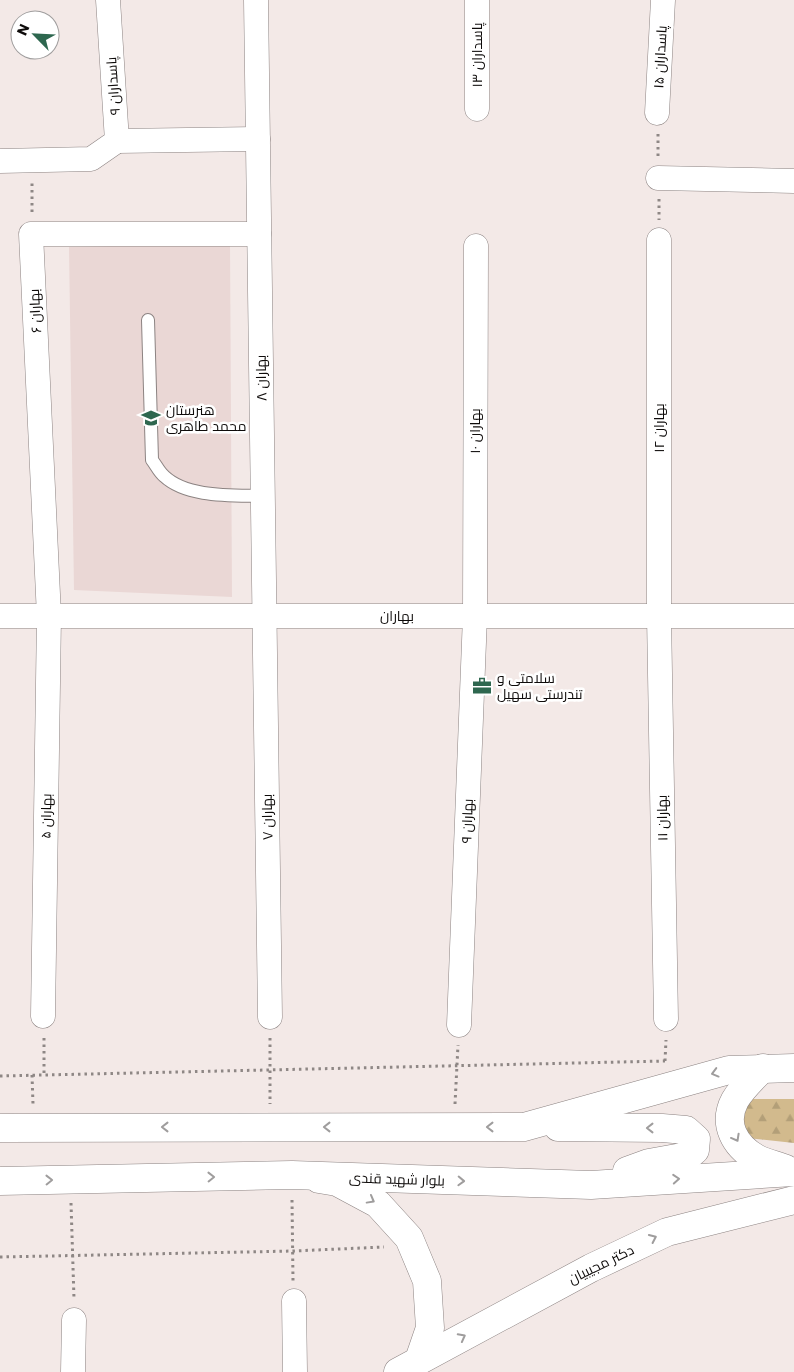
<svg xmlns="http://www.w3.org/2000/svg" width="794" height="1372" font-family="Poppins,Cairo,sans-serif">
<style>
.built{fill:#ead7d5}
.forest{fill:url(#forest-firs)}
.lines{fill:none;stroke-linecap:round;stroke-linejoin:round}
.service-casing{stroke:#8c8382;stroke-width:14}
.minor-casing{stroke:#8c8382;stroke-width:25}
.tertiary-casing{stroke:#8c8382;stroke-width:29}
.primary-casing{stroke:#8c8382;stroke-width:29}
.path{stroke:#8e8785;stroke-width:3;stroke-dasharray:2.5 4;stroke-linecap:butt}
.service{stroke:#fff;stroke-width:12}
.minor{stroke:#fff;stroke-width:24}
.tertiary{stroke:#fff;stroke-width:28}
.primary{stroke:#fff;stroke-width:28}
.oneway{stroke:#9f9d9d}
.labels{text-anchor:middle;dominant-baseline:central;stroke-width:5;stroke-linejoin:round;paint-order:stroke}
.street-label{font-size:14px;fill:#0e0b0a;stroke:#fff}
.poi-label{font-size:14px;fill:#0e0b0a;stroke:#fff;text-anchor:start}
</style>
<defs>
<pattern id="forest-firs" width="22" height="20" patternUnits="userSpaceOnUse" patternTransform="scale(1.25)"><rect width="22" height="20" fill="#d2ba8d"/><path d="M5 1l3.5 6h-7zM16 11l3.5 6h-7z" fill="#b39f78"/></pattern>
</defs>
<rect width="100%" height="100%" fill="#f3e9e7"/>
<polygon class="built" points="230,243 232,597 74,590 69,247"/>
<polygon class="forest" points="742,1099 794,1099 794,1143 747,1138 739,1115"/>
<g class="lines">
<g class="service-casing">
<path id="service" d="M148,320L152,460C156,465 159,472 164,476C187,498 233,495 263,496"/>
</g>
<g class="minor-casing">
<g id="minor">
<polyline points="256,0 270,1017"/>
<polyline points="477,0 477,109"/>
<polyline points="657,113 663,0"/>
<polyline points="117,141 258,139"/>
<polyline points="0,161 91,159 117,141 108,0"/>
<polyline points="658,178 794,181"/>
<polyline points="659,240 659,616 666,1019"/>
<polyline points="0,616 794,616"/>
<polyline points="43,1016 49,616 31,234 259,234"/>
<polyline points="459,1025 475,616 476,246"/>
<polyline points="294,1301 295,1372"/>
<polyline points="73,1372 74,1320"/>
</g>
</g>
<g class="tertiary-casing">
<g id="tertiary">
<polyline points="319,1179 337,1182 378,1204 409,1238 427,1281 430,1328 419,1360"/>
<polyline points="398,1372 591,1268 667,1232 794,1200"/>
</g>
</g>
<g class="primary-casing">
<g id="primary">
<path d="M763,1068C753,1078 742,1088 735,1100C722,1124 735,1146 756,1158C765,1163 776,1165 786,1169"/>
<polyline points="558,1127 662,1128 686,1130 696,1139 695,1150 688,1156 649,1163 627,1171"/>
<polyline points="0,1128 524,1127 729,1070 794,1068"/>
<polyline points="0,1181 292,1175 591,1185 794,1172"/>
</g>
</g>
<g class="path">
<polyline points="658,134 658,157"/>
<polyline points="659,199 659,220"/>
<polyline points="32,212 32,181"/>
<polyline points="44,1038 44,1075"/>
<polyline points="270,1038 270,1104"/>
<polyline points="665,1061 666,1040"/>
<polyline points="32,1075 33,1104"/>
<polyline points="0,1076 665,1061"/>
<polyline points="455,1104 458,1045"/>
<polyline points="292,1200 293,1281"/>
<polyline points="71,1203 74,1299"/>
<polyline points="0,1257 293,1251 384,1247"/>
</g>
<use href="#service" class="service"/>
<use href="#minor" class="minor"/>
<use href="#tertiary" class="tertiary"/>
<use href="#primary" class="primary"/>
</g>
<defs><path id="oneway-chevron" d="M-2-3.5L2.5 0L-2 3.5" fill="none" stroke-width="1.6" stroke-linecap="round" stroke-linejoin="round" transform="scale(1.25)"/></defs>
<g class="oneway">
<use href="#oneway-chevron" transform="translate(715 1073) rotate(165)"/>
<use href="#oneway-chevron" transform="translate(165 1127) rotate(-180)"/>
<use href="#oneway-chevron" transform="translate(327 1127) rotate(180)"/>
<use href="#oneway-chevron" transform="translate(490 1127) rotate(180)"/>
<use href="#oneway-chevron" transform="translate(650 1128) rotate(-180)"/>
<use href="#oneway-chevron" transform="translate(736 1138) rotate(61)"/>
<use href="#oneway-chevron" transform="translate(211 1177) rotate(-1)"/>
<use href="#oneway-chevron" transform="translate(676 1179) rotate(-4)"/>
<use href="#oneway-chevron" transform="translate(49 1180) rotate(-1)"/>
<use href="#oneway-chevron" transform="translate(461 1181) rotate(2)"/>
<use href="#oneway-chevron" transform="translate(371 1200) rotate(29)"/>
<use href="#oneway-chevron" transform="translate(653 1238) rotate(-25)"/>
<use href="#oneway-chevron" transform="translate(462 1337) rotate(-28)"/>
</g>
<defs>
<g id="school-bare" transform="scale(1.5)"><path d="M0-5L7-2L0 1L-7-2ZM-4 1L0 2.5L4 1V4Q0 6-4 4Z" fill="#2e674f" stroke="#fff" stroke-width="2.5" paint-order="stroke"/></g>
<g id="office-bare" transform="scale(1.5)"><path d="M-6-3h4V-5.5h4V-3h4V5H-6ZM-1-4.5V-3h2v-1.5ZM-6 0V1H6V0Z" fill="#2e674f" stroke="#fff" stroke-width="2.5" paint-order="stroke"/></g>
</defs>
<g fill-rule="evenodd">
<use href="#school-bare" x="151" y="418"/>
<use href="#office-bare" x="482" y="686"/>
</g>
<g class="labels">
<g class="street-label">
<text transform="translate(477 55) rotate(-90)">پاسداران ۱۳</text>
<text transform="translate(660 57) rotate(-87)">پاسداران ۱۵</text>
<text transform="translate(113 86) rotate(-94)">پاسداران ۹</text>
<text transform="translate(35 311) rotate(-93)">بهاران ۶</text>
<text transform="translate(261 378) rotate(-91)">بهاران ۸</text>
<text transform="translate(659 428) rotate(-90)">بهاران ۱۲</text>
<text transform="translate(475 431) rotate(-90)">بهاران ۱۰</text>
<text x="397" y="616">بهاران</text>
<text transform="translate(46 816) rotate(-89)">بهاران ۵</text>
<text transform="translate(267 817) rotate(-91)">بهاران ۷</text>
<text transform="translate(662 818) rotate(-91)">بهاران ۱۱</text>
<text transform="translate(467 821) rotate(-88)">بهاران ۹</text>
<text transform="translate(397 1179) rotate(2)">بلوار شهید قندی</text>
<text transform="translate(601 1264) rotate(-26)">دکتر مجیبیان</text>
</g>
<g class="poi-label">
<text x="166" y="410">هنرستان<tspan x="166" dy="16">محمد طاهری</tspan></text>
<text x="497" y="678">سلامتی و<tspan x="497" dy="16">تندرستی سهیل</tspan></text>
</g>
</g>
<g transform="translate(35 35) rotate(294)"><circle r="24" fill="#ffffff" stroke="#9f9d9d"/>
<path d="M0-4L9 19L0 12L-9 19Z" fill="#2e674f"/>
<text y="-8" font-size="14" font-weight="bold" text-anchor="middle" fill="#0e0b0a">N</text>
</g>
</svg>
